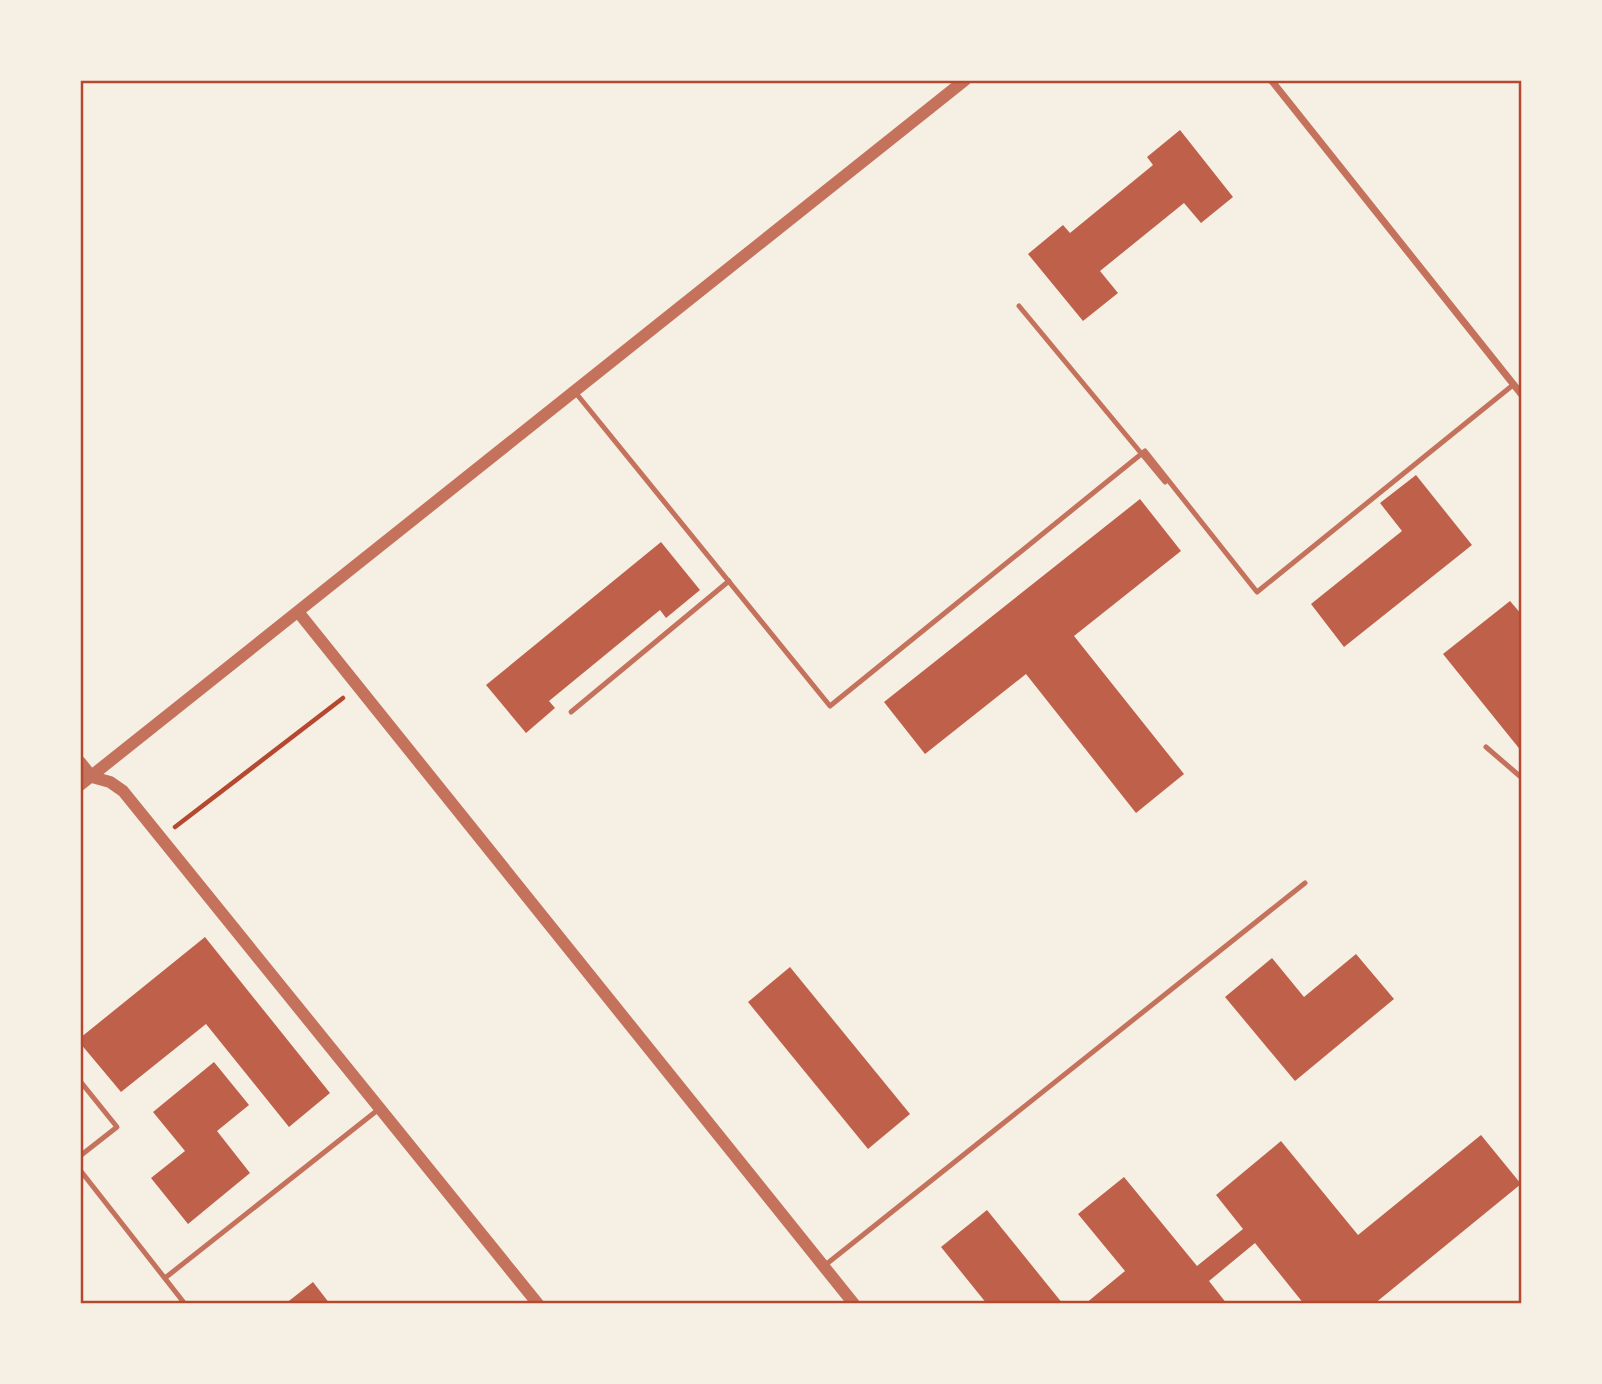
<svg xmlns="http://www.w3.org/2000/svg" width="1602" height="1384" font-family="Barlow,sans-serif">
<style>
.building{fill:#bf614a}
.lines{fill:none;stroke-linecap:round;stroke-linejoin:round}
.path{stroke:#b5482f;stroke-width:4.5}
.service{stroke:#c5725c;stroke-width:5}
.minor{stroke:#c5725c;stroke-width:7}
.tertiary{stroke:#c5725c;stroke-width:12}
.neatline{fill:none;stroke:#b5482f;stroke-width:2.5}
</style>
<rect width="100%" height="100%" fill="#f6efe4"/>
<g class="building">
<polygon points="1180,130 1233,197 1201,223 1184,203 1100,271 1118,293 1083,321 1028,254 1063,225 1070,233 1153,165 1147,157"/>
<polygon points="1416,475 1472,545 1344,647 1311,604 1402,531 1380,503"/>
<polygon points="1140,499 1181,551 1074,636 1184,774 1136,813 1026,674 925,754 884,702"/>
<polygon points="661,542 700,590 666,618 660,610 549,701 555,708 526,733 486,685"/>
<polygon points="1510,601 1522,615 1522,752 1443,654"/>
<polygon points="205,937 330,1093 289,1127 206,1024 121,1092 80,1043 80,1038"/>
<polygon points="1356,954 1394,999 1295,1081 1225,997 1272,958 1304,997"/>
<polygon points="790,967 910,1114 868,1149 748,1002"/>
<polygon points="214,1062 249,1105 217,1131 250,1173 188,1224 151,1178 185,1151 153,1112"/>
<polygon points="1481,1135 1521,1184 1374,1304 1304,1304 1255,1243 1209,1281 1227,1304 1085,1304 1125,1271 1078,1214 1124,1177 1197,1266 1243,1229 1216,1195 1281,1141 1358,1235"/>
<polygon points="987,1210 1063,1304 987,1304 941,1247"/>
<polygon points="313,1282 330,1304 285,1304"/>
</g>
<g class="lines">
<polyline class="path" points="175,827 343,698"/>
<g class="service">
<polyline points="1019,306 1165,482"/>
<polyline points="575,392 830,706 1145,451 1257,592 1513,385"/>
<polyline points="571,712 729,581"/>
<polyline points="1486,747 1522,778"/>
<polyline points="80,1081 117,1127 80,1156"/>
<polyline points="80,1170 185,1304"/>
<polyline points="824,1266 1305,883"/>
<polyline points="165,1278 379,1109"/>
</g>
<polyline class="minor" points="1271,80 1522,395"/>
<g class="tertiary">
<polyline points="299,613 854,1304"/>
<polyline points="80,762 92,777 110,782 123,791 538,1304"/>
<polyline points="80,785 965,80"/>
</g>
</g>
<rect width="1602" height="1384" fill="none" stroke="#f6efe4" stroke-width="164"/>
<rect x="82" y="82" width="1438" height="1220" class="neatline"/>
</svg>
